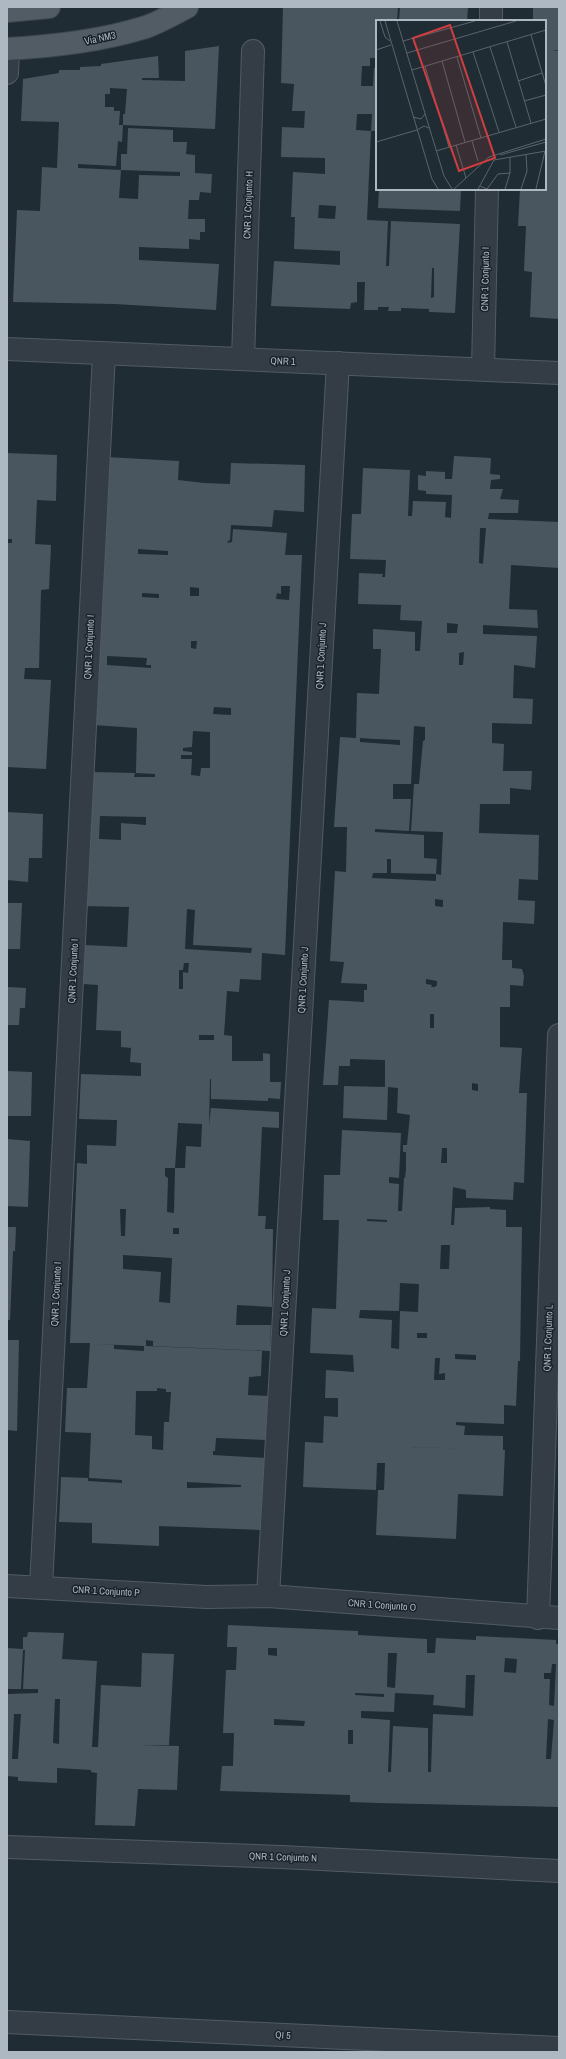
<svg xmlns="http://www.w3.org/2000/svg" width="566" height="2059" font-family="'Archivo Narrow',sans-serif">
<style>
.building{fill:#495660;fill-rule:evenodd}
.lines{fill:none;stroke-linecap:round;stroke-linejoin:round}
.minor-casing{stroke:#515b63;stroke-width:24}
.major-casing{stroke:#3d464e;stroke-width:24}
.minor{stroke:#343d45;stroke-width:22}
.major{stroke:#515c65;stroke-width:22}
.labels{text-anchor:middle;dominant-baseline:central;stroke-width:3;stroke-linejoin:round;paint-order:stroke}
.street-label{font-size:10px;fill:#aeb8c2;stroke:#192229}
.inset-road{fill:none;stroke:#59646d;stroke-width:1}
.view{fill:#d03e3f;fill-opacity:0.15;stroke:#d03e3f;stroke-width:2}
.inset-edge{fill:none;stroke:#aeb8c2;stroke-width:2}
</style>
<rect width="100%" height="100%" fill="#202c34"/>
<g class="building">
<path d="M283,7H398L397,21H377L375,58H370V66H362L361,86H373L374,68H377V131H371L372,114H357L356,130L371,131L367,220L388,221L386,266H389L391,221L460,224L455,313L429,312V309L401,308V311H388L389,307H378V310H364L365,282H357V302L351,303L350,309L271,306L274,261L340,265V251L294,249L295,217H291L293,172L325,174V158L281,157L282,127L304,128L305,111H292L294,84L281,83ZM319,205L336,206L335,219L318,218ZM432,268H434V297L431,298Z"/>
<polygon points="400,7 468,7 467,21 399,21"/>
<polygon points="533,7 559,7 559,50 552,50 559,51 559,319 530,317 532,272 524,271 526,226 518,226 520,189 545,189 545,21 533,21"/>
<path d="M219,46L215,129L123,125L122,142L118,141L116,166L78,164V168L121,170L119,198L138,199L139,175L180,176V172L121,170V154H127L128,128L173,130V142H187L186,154L195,155V173L212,174L211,193L200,192L199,200H189L188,219H205V232H200V240L189,239V249L139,247V260L219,264L216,310L115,304L13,302L17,210L40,211L42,167L57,168L59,122L21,121L23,79L59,73V70H80V67L101,66V64L158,56L159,78H142V80L185,81V51ZM110,88L127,89L125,114H123V125H119L120,111H114V107H105V94H110Z"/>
<polygon points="379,189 461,189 460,211 378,208"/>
<polygon points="7,453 57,455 56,501 37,500 35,544 51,545 49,589 41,590 39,668 25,668 24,679 51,680 46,769 7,767 7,543 12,543 12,539 7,539"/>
<path d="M454,456L491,458L490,474L500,475V479L491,480L490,489H503L500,499L519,500L518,513H489L488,519L559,522V568L511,565L509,609L537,610L538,628L483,625V634L537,636L535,668L514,665L513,698L533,699L532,724L492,723V743L504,744L503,771H532L531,790L510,788V804H480L479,833L539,835L538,880L519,879L518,900L535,901L534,924L503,922L502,960H512V968L522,969L524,976L523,986L510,985V1007H500V1047L522,1048L519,1093H527L524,1183L514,1182L513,1200L466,1198V1190L453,1187L451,1225H454L455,1208L490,1207V1209L506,1210V1227H522L520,1361H518L516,1406L504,1405V1424L456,1422V1425L465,1426L464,1435L503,1436V1450H505L503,1496L458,1494L456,1539L376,1535L378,1490H384L385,1463H377L376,1490L303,1487L305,1442L323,1443L324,1416L338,1417V1398H325L326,1370L354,1372L353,1355L310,1353L312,1308L336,1309L339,1220H323L324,1175H340L342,1130L401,1133L399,1178L389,1177V1183L399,1184L398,1211H402L404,1178H405L406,1169V1152H403V1145H407L410,1115L397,1113L398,1088L388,1087L387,1120L343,1118L344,1086L385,1087V1060L350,1059V1066H339L338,1085H323L329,1000L364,1002V990H367V984L341,983L344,962L330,961L335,871L346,872L347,827H334L340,737L356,738L357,693L379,694L381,649H373V629L415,632V651H420L422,621L400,620L401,605L358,604L359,573L383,574L382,577H385L386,560L350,559L352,514H361L363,468L410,470L408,516H412L413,501L446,502L445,517L451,518L452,495L426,494V491L418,490V475L426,476V471L445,472V479H452ZM480,528H486L483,564L479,563ZM447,623L458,624L457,633H447ZM464,652L463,665H459V653ZM414,726L425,727V740L423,741L419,784H414L411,831L443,832L441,875L436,874L437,859L424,858V835L375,832V829L409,831L411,799H393V784H411ZM360,738L376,739L400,740V745L360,742ZM387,859H391V873L436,874V881L372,878L373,873H387ZM435,899L443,900V907L435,906ZM426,979L437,981V985L435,987H431L432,985L426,984ZM430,1014H434V1028H430ZM472,1083L478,1084V1091L472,1090ZM442,1148H447V1163H441ZM367,1219L387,1220V1222L367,1221ZM441,1245H450L449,1269H440ZM400,1283L419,1284L418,1312L400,1311L399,1349L391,1348L392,1320L359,1318L360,1310L399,1311ZM417,1333H427V1338H417ZM455,1354L476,1355V1360L455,1359ZM435,1358H440L439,1374L445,1373V1380H434ZM410,1447H414L476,1449Z"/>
<path d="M106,457L179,461L178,480L204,483L230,484L231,463L305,465L304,512L274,510L272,527L231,525L230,540L228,541L227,543L232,542L233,529L287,533L285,555H302L285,955L262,953L261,980L240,979L239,992L227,991L224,1035L232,1036V1061H263V1053L270,1054V1082H281L280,1099L268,1098V1101L211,1099V1079H210L209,1125L211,1108L279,1112V1128L262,1127L258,1216H266L265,1229H273L272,1307L237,1305L236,1325H271L270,1351L153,1346V1341L146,1340V1346L262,1351L261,1376L249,1377L248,1395L268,1396L266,1440L216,1438L215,1451H213V1455L265,1458L262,1530L159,1526V1546L92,1543V1523L59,1522L61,1477L88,1478V1481L122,1483V1480L89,1478L91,1433L65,1432L67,1388H87L90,1343H70L77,1163L87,1164V1145L116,1146L117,1120L79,1119L81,1074L141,1076V1063L130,1062L131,1048L121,1047V1031L96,1030L98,985L83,984L85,945L127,947L129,907L81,906L92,772L135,773L134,777H155V774L136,773L137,728L94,725ZM138,549L168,551V555L138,554ZM281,586H290L289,600L276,599L277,593L281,594ZM190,587L199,588V596H190ZM142,593L159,594V598L142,597ZM191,641H197L196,649L191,648ZM107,656L147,658L146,665H151V668L107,665ZM214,707L231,708V715L213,714ZM193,731L210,732V768H201L200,776L191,775L192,759H181V755H192V752L183,751V748L192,747ZM100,816L146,817V825L121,823V840L99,839ZM187,909L195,910L193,945L252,948L251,953L185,949ZM184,963H189L188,973L183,972V989H179V970H183ZM199,1035H214V1040H199ZM178,1123L202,1124L201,1147L186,1146L185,1168H175L174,1213L167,1212L168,1178L165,1176V1168H175ZM120,1209H126L125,1236H121ZM173,1228H179V1234H173ZM123,1255L172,1258L170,1303L159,1302L161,1272L123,1269ZM95,1344L144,1346V1351L114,1349V1345ZM157,1388L166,1389V1392H171L169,1422H164L163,1450L152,1449V1436L135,1435L136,1391H157ZM187,1482L241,1485V1487L189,1488H187Z"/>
<polygon points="7,812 43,814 42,858 29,858 28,882 7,880"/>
<polygon points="7,903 22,903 20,949 7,949"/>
<polygon points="7,987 26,988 25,1008 20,1008 19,1025 7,1025"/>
<polygon points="7,1071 32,1072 31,1116 7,1116"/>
<polygon points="7,1139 30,1141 28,1207 7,1206"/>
<polygon points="7,1227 16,1227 15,1251 13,1251 10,1320 7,1320"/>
<polygon points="7,1340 19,1340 17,1431 7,1430"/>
<path d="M228,1625L358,1631V1635L427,1639V1653H435L436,1638L476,1640V1636L556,1640V1644H559V1807L378,1803L350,1802V1795L220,1791L222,1766H233L234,1733H223L226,1670H236L237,1647H227ZM268,1648H277V1656L268,1655ZM388,1653H397L395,1688L387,1687ZM505,1658L517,1659L516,1673L504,1672ZM552,1664H556L554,1706L549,1705L550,1679H544V1673H551ZM466,1675H475L473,1716L433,1714L431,1772H428V1728L393,1726L391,1772H388L390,1720L361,1718V1711L394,1712L395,1693L434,1695L433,1705L465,1708ZM355,1693L384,1694V1697L355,1695ZM274,1719L305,1721L304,1726L274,1725ZM548,1719L554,1720L551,1759H546ZM348,1730H353V1744H348Z"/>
<path d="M28,1632L64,1633L62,1659L97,1661L92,1747H98L101,1685L141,1687L142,1653L174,1654L169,1745H139L179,1746L177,1790L138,1789L135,1826L95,1825L97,1773L91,1772V1770L57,1768V1783L18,1781V1777L7,1776V1694L38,1693V1689H23L25,1650H23L21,1689H7V1648L23,1649V1637H27ZM55,1699H60L59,1744L53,1743ZM14,1714H21L18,1759H12Z"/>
</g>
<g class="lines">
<g class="minor-casing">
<g id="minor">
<polyline points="491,21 491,7"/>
<polyline points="7,73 8,49"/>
<polyline points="7,349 559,373"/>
<polyline points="243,359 253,51"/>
<polyline points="483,369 487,189"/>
<polyline points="7,1586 206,1597 268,1596 559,1618"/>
<polyline points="41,1587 104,354"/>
<polyline points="268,1596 338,363"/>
<polyline points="538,1618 559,1035"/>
<polyline points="7,1847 281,1857 559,1871"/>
<polyline points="7,2022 559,2048"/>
</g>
</g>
<g class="major-casing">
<g id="major">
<polyline points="7,11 49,7"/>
<path d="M7,49C54,46 101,41 146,27C160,22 174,14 187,7"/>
</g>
</g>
<use href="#minor" class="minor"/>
<use href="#major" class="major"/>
</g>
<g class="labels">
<g class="street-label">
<text transform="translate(100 38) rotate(-12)">Via NM3</text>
<text transform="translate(248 205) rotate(-88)">CNR 1 Conjunto H</text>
<text transform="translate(485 279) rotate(-89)">CNR 1 Conjunto I</text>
<text transform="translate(283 361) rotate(2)">QNR 1</text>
<text transform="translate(89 647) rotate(-87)">QNR 1 Conjunto I</text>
<text transform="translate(321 656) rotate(-87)">QNR 1 Conjunto J</text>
<text transform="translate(73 971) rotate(-87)">QNR 1 Conjunto I</text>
<text transform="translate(303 980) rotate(-87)">QNR 1 Conjunto J</text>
<text transform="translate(56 1294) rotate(-87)">QNR 1 Conjunto I</text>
<text transform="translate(285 1303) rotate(-87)">QNR 1 Conjunto J</text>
<text transform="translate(548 1338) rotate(-88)">QNR 1 Conjunto L</text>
<text transform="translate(106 1591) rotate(3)">CNR 1 Conjunto P</text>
<text transform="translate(382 1605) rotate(4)">CNR 1 Conjunto O</text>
<text transform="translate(283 1857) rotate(2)">QNR 1 Conjunto N</text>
<text transform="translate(283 2035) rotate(3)">QI 5</text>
</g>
</g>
<g transform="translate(376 20)">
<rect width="170" height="170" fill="#202c34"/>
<path class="inset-road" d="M4,1L9,17L14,21M9,1L56,159L62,169M21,1L68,156L76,169M155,15L170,66M27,21L99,1M131,22L155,103M114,27L140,107M0,30L15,25M97,32L123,112M31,33L140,1M81,37L105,118M66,41L89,122M49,46L73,127M36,50L170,10M142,61L166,53M148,81L170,75M37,97L45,99L49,94M41,110L48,106L53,108M112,116L118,135M96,121L102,141M0,122L41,110M80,125L90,158M60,131L170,99M124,135L170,122M104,166L111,169L122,154L134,153M78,169L113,137L170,119M102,169L118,140L170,131M129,169L134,153V137M145,169L151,151L150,135M160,169L169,131"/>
<path class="view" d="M74,5L119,138L83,151L37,18Z"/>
<rect width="170" height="170" class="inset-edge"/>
</g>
<rect width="566" height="2059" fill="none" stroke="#aeb8c2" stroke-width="16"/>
</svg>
